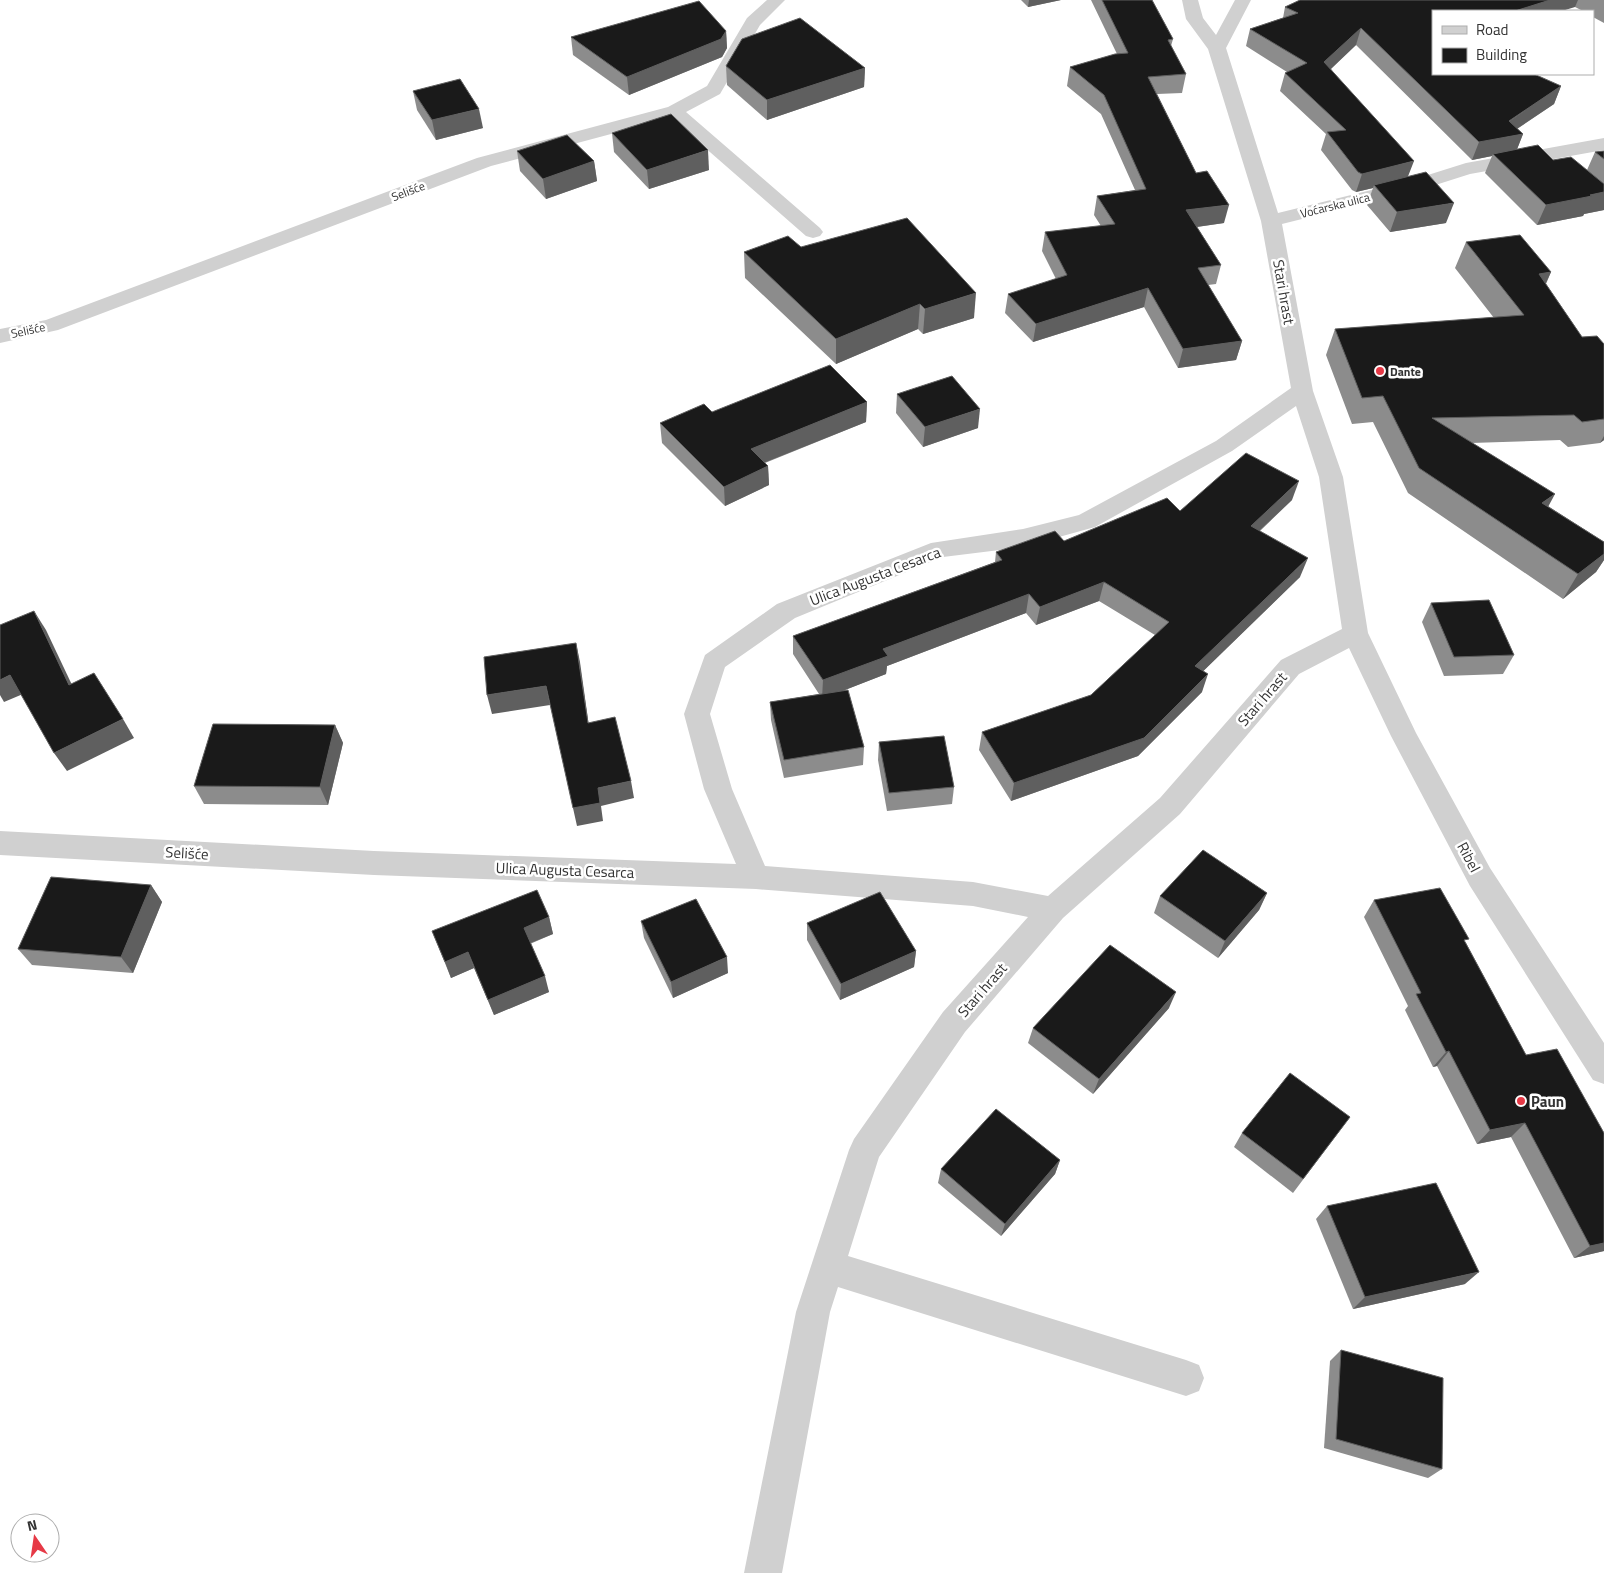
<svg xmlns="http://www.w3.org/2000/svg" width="1604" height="1573" font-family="'Titillium Web',sans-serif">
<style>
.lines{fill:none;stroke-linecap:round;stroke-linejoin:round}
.minor{fill:#d0d0d0;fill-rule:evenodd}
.wall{fill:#8c8c8c}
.shaded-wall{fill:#5f5f5f}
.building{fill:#1a1a1a;stroke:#5f5f5f}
.poi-dot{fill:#e63946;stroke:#fff;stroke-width:2}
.labels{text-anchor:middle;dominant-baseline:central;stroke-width:5;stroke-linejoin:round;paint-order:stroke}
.far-street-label{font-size:12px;fill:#333;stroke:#fff}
.far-poi-label{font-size:12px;font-weight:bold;fill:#333;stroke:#fff;text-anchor:start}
.street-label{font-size:15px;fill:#333;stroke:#fff}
.poi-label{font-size:15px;font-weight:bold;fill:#333;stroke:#fff;text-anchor:start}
</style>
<rect width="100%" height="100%" fill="#fff"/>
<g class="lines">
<g class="minor">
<polygon points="767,0 785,0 760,25 720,94 686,112 820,228 823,232 820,236 813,238 806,236 671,118 491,166 58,330 0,343 0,329 46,320 477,158 668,107 707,86 747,18"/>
<path d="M1182,0H1198L1203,18L1216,35L1235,0H1251L1226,48L1278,213L1412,180L1466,163L1604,138V150L1470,174L1426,188L1282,224L1313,391L1343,477L1368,633L1416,733L1490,868L1604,1043V1084L1593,1080L1470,886L1391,736L1349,648L1299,674L1180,814L1063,918L965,1032L879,1157L848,1256L1186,1360L1199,1365L1204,1378L1199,1391L1186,1396L838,1287L830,1312L782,1573H744L796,1312L849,1150L854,1139L943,1012L1028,917L973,906L756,889L374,875L0,855V831L374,851L736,864L704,789L684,714L705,655L777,604L931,543L1023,529L1079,515L1216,441L1291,388L1261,221L1208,49L1186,19ZM1296,406L1319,477L1342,629L1281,660L1160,798L1048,896L973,882L765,866L732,789L710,714L725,667L795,618L943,557L1023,547L1095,527L1232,451Z"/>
</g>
</g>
<g class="wall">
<polygon points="1021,0 1061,0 1028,7"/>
<polygon points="1091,0 1152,0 1173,39 1171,46 1186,74 1182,93 1157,94 1196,173 1224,223 1197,227 1221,265 1216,284 1208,285 1242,341 1236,360 1178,368 1144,307 1033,342 1005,313 1008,294 1056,279 1042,251 1045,232 1101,226 1094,215 1097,196 1135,190 1101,114 1067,86 1070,67 1117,54"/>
<polygon points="1300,0 1604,0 1604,23 1593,17 1593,11 1583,11 1575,7 1433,11 1433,74 1561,86 1554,104 1517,129 1523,134 1517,149 1587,170 1595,152 1604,151 1604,210 1584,214 1583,216 1537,225 1485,173 1492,156 1472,160 1356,45 1331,69 1408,177 1446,223 1390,232 1367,205 1373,188 1356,192 1352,190 1321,150 1326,134 1280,91 1285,73 1287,72 1246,46 1250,29 1283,18 1285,7"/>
<polygon points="726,31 727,48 722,57 629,95 573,55 571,37"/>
<polygon points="726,66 865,68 864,87 767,120 727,85"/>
<polygon points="413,91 483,128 436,140 417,110"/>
<polygon points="612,133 709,170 649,189 614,152"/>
<polygon points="517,151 594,161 597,181 546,199 520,171"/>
<polygon points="1466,242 1551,272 1546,284 1582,337 1604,344 1604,440 1600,443 1568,447 1560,440 1471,443 1548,506 1604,542 1604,560 1596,572 1563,599 1408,493 1373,422 1352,424 1326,355 1335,329 1494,318 1455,268"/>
<polygon points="801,247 974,318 923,334 918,329 836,364 745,278 744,252"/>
<polygon points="897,394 978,428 923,447 896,413"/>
<polygon points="867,402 866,422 765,463 768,466 769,485 725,506 662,443 660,423 712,412"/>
<polygon points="1292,500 1260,531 1300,577 1203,671 1202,692 1138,756 1011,801 979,750 982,732 1091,695 1155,635 1099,601 1036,625 1026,613 887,666 886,674 842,691 864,747 863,765 784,778 771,720 770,702 819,694 793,654 793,636 995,562 996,552 1064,541 1180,511"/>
<polygon points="1431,603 1514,655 1503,674 1444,676 1422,622"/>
<polygon points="335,725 343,743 328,805 204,804 194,786"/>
<polygon points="879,742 954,787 952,804 887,811 878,760"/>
<polygon points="151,885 162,902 133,973 32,965 18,949"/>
<polygon points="1267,893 1259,910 1218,958 1154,913 1160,896"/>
<polygon points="1374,900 1466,943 1526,1055 1604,1133 1604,1251 1574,1258 1511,1137 1477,1144 1437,1066 1433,1067 1405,1010 1408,1006 1364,917"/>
<polygon points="549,917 553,934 530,944 549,992 494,1015 474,968 451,978 432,931"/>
<polygon points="641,921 728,973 673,998 644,938"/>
<polygon points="807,923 916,951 914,967 840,1000 807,940"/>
<polygon points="1169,1008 1093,1094 1028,1043 1033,1028"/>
<polygon points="1350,1117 1293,1193 1234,1147 1242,1133"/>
<polygon points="1060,1160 1055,1174 1001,1236 938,1183 941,1169"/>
<polygon points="1327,1206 1465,1284 1353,1309 1316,1219"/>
<polygon points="1341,1350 1442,1469 1428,1478 1324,1448 1330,1361"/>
</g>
<g class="shaded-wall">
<polygon points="1029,0 1061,0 1028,7"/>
<polygon points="1550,0 1578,0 1575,7 1562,11 1515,11"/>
<polygon points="1361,28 1356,45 1319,80 1324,62"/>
<polygon points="726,31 727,48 722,57 629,95 627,77"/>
<polygon points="865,68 864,87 767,120 767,100"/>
<polygon points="1561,86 1554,104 1503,138 1523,134 1516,152 1493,154 1492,156 1472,160 1479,142"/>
<polygon points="479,109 483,128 436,140 432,120"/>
<polygon points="708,150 709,170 649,189 647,170"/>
<polygon points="594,161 597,181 546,199 543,179"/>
<polygon points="1414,161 1407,179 1374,185 1373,188 1356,192 1362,174"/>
<polygon points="1604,192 1604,210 1584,214 1583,216 1537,225 1546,205"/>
<polygon points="1454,203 1446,223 1390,232 1397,212"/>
<polygon points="1229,205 1224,223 1182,229 1186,210"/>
<polygon points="1551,272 1539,298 1539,274"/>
<polygon points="1148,288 1144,307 1033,342 1036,324"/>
<polygon points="976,293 974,318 923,334 925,309"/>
<polygon points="920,304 918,329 836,364 836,339"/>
<polygon points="1242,341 1236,360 1178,368 1183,349"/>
<polygon points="867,402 866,422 751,468 751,449"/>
<polygon points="980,409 978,428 923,447 925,427"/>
<polygon points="1604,436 1604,440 1600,443"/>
<polygon points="768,466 769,485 725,506 724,487"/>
<polygon points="1299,481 1292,500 1244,545 1251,526"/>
<polygon points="1555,494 1541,520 1542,503"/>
<polygon points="1604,554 1604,560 1596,572 1563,599 1578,574"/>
<polygon points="1308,558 1300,577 1189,685 1195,666"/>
<polygon points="1104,582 1099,601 1036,625 1040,607"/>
<polygon points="1029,594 1026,613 887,666 886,674 822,699 823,680 883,649"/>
<polygon points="34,611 46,630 81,704 69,685"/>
<polygon points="576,643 580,662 591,741 588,723"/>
<polygon points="1208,674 1202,692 1138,756 1011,801 1014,783"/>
<polygon points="10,675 23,694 4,702 0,695 0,680"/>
<polygon points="546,686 550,705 492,714 487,695"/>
<polygon points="123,719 134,738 67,771 54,753"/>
<polygon points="335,725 343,743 328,805 320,787"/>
<polygon points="631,781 634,798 601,806 603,821 577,826 573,808 598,788"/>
<polygon points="151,885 162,902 133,973 121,957"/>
<polygon points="1267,893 1259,910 1218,958 1225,941"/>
<polygon points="549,917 553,934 528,944 524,928"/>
<polygon points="916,951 914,967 840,1000 841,984"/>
<polygon points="468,952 474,968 451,978 445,962"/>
<polygon points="727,957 728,973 673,998 671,982"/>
<polygon points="545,976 549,992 494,1015 488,1000"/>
<polygon points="1176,992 1169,1008 1093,1094 1099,1079"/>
<polygon points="1449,1051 1437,1066 1433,1067 1446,1052"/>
<polygon points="1525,1123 1511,1137 1477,1144 1490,1130"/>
<polygon points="1060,1160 1055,1174 1001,1236 1005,1224"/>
<polygon points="1604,1243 1604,1251 1574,1258 1590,1246"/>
<polygon points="1479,1272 1465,1284 1353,1309 1365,1297"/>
</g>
<g class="building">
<polygon points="1102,0 1152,0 1173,39 1168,40 1186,74 1148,77 1196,173 1207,171 1229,205 1186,210 1221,265 1198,268 1242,341 1183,349 1148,288 1036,324 1008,294 1067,275 1045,232 1115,224 1097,196 1146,189 1104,95 1070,67 1115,54 1128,53"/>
<polygon points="1300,0 1550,0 1515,11 1433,11 1433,74 1534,74 1561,86 1509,121 1523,134 1479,142 1361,28 1324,62 1414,161 1362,174 1358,172 1327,132 1346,130 1285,73 1307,63 1250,29 1298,13 1285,7"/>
<polygon points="699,1 726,31 721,39 627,77 571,37"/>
<polygon points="800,18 865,68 767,100 726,66 742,39"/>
<polygon points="460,79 479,109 432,120 413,91"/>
<polygon points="671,114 708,150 647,170 612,133"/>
<polygon points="567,135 594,161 543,179 517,151"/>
<polygon points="1538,145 1553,160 1571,157 1604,184 1604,192 1590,195 1592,196 1546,205 1493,154"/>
<polygon points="1604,151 1604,159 1595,152"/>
<polygon points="1426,172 1454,203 1397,212 1374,185"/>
<polygon points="907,218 976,293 925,309 920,304 836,339 744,252 788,236 801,247"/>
<polygon points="1520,235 1551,272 1539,274 1582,337 1597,336 1604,344 1604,419 1582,422 1574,415 1432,418 1555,494 1542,503 1604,542 1604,554 1578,574 1419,468 1383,396 1362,398 1335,329 1524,315 1466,242"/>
<polygon points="830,365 867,402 751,449 768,466 724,487 660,423 704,404 712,412"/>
<polygon points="952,376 980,409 925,427 897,394"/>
<polygon points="1246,453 1299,481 1251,526 1308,558 1195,666 1208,674 1144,738 1014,783 982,732 1091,695 1169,622 1104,582 1040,607 1029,594 883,649 888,656 823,680 793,636 1002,560 996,552 1055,531 1064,541 1167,498 1180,511"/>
<polygon points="1489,600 1514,655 1454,657 1431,603"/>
<polygon points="34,611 69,685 94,673 123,719 54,753 10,675 0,680 0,625"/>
<polygon points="576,643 588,723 615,717 631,781 598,788 600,803 573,808 546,686 487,695 484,657"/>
<polygon points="848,690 864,747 784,760 770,702"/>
<polygon points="213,724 335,725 320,787 194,786"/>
<polygon points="944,736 954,787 889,793 879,742"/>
<polygon points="1203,850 1267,893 1225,941 1160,896"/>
<polygon points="51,877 151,885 121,957 18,949"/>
<polygon points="1440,888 1469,939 1464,940 1526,1055 1557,1049 1604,1133 1604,1243 1590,1246 1525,1123 1490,1130 1449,1051 1446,1052 1416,994 1421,993 1374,900"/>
<polygon points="537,890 549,917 524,928 545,976 488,1000 468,952 445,962 432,931"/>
<polygon points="880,892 916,951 841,984 807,923"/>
<polygon points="696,899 727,957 671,982 641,921"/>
<polygon points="1110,945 1176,992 1099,1079 1033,1028"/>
<polygon points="1290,1073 1350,1117 1303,1179 1242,1133"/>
<polygon points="996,1109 1060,1160 1005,1224 941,1169"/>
<polygon points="1436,1183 1479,1272 1365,1297 1327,1206"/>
<polygon points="1341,1350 1443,1378 1442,1469 1336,1439"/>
</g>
<g class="poi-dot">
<circle cx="1380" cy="371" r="5"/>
<circle cx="1521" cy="1101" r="5"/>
</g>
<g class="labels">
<g class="far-street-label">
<text transform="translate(408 191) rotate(-21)">Selišće</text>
<text transform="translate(1335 205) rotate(-14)">Voćarska ulica</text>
<text transform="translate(28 330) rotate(-12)">Selišće</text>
</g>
<g class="far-poi-label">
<text x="1390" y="371">Dante</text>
</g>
<g class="street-label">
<text transform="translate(1284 292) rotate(80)">Stari hrast</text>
<text transform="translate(875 576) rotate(-21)">Ulica Augusta Cesarca</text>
<text transform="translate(1262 699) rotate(-49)">Stari hrast</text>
<text transform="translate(187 853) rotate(3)">Selišće</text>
<text transform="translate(1469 857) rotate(62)">Ribel</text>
<text transform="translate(565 870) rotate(2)">Ulica Augusta Cesarca</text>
<text transform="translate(982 990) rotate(-49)">Stari hrast</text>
</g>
<g class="poi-label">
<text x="1531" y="1101">Paun</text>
</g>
</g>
<rect x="1432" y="10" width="162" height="65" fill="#ffffff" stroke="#adadad"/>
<rect x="1442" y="26" width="25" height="8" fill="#d0d0d0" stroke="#adadad"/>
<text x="1476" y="35" font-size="15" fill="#333333">Road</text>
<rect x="1442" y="48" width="25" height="15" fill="#1a1a1a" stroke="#adadad"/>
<text x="1476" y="60" font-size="15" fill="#333333">Building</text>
<g transform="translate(35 1538) rotate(347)"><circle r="24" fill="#ffffff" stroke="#adadad"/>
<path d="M0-4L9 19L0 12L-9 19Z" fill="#e63946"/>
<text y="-8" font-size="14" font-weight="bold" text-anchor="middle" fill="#333333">N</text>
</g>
</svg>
